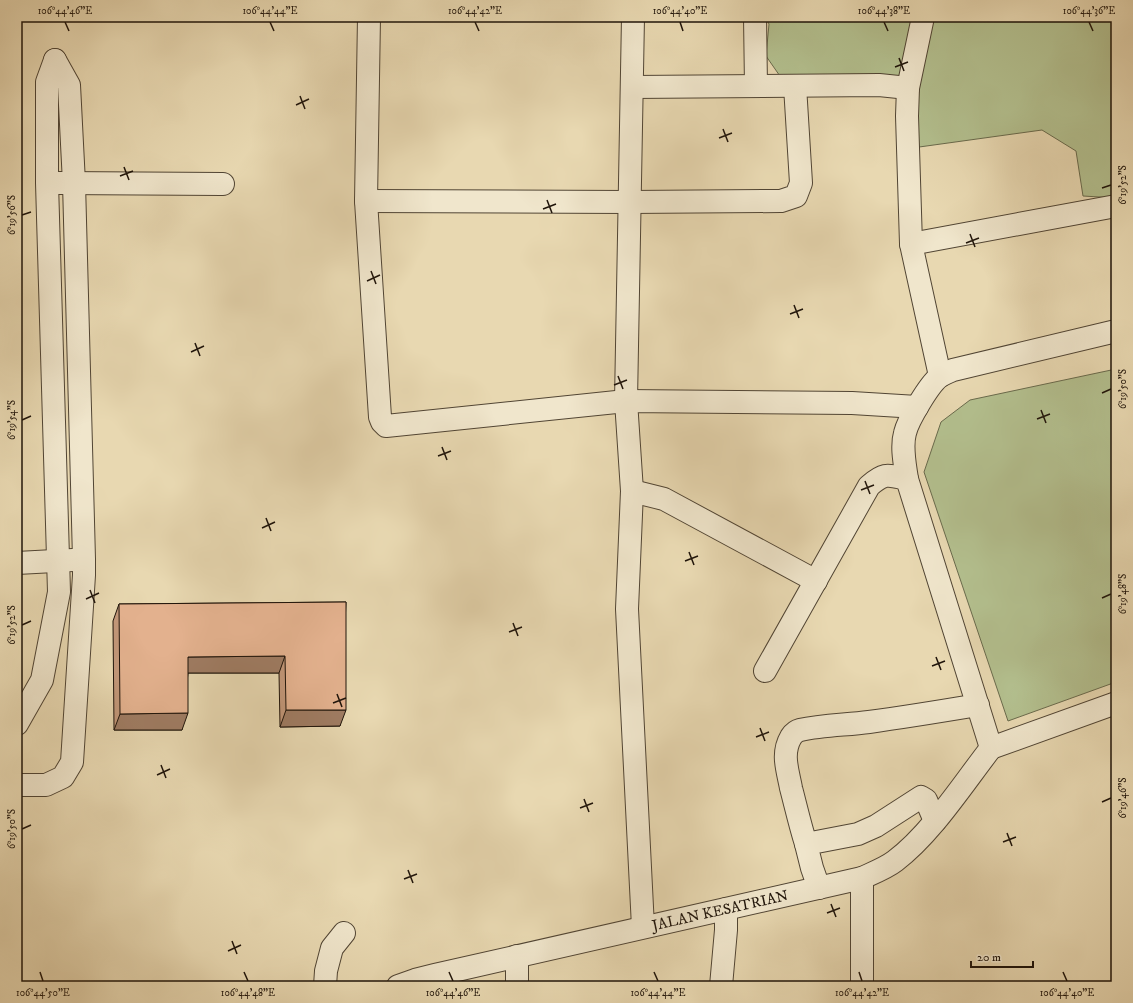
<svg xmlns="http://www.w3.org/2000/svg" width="1133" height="1003" font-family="'IM FELL DW Pica',serif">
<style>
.green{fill:#b3bf8e;stroke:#696a4c}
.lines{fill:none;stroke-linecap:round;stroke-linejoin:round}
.minor-casing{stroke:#514534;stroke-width:24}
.minor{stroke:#f0e6cc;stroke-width:22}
.wall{fill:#c3987a;stroke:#1f140a}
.shaded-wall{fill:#9f7c63;stroke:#1f140a}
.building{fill:#e3b18e;stroke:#1f140a}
.ticks{fill:none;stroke:#1f140a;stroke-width:1.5}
.labels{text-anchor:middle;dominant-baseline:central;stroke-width:3;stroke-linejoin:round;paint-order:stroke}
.street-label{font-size:15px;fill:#1f140a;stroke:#f0e6cc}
.neatline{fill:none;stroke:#1f140a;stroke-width:1.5}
.ticks-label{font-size:10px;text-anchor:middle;fill:#1f140a}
</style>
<rect width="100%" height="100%" fill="#e8d8b1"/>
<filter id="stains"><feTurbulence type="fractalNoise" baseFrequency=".005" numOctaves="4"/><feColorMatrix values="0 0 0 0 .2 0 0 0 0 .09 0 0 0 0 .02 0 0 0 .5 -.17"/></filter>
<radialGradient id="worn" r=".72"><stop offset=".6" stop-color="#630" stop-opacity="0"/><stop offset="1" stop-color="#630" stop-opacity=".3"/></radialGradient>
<g class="green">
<polygon points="765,17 1116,17 1116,198 1083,196 1076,151 1042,130 912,148 905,116 890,85 782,79 766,56 769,24"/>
<polygon points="1116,369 1116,682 1008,721 924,472 941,422 970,400"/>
</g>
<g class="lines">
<g class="minor-casing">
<g id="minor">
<polyline points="369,17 366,201 380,417 382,422 386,426 626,401 852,403 917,407"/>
<polyline points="633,17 626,401 632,491 627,609 643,927"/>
<polyline points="755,17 756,86"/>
<polyline points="923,17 908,88 907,116 911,244 940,376"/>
<polyline points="632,87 879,85 908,88"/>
<polyline points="58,183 223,184"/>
<polyline points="366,201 629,202 781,201 796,196 801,183 795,86"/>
<polyline points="911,244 1116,206"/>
<polyline points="632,491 664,499 816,581"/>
<polyline points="17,563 73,560"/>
<path d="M765,671L869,486C885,472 888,475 907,479"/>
<polyline points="17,724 42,680 59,592 47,183 47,82 55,60"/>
<path d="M991,748L907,479C905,465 901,447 905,433C908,420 929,385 939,377C943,374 948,372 953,370L1116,331"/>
<polyline points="991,748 1116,703"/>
<polyline points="17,785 46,785 63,777 72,762 84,575 84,559 74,183 69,85 55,60"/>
<path d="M806,844C800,825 796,807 791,788C788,771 781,754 791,737C793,734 796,731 800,730C822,725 846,725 869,722C906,717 942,711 978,705"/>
<polyline points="819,888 812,868 806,844 858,834 876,826 921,797 926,800 935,821"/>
<polyline points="325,986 326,971 332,948 344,933"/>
<path id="s1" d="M398,986L415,980L435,975L862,878C873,873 886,868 895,861C931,834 963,784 991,748"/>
<polyline points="517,986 517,956"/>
<polyline points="721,986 726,930 726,909"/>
<polyline points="862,986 862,878"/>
</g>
</g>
<use href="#minor" class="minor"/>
</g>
<polygon class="wall" points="346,602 340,726 280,727 279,673 188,673 182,730 114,730 113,621 119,604"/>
<g class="shaded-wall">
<polygon points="285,656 279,673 182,673 188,657"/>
<polygon points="286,710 346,710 340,726 280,727"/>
<polygon points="188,713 182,730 114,730 120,714"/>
</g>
<polygon class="building" points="346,602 346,710 286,710 285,656 188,657 188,713 120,714 119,604"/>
<path class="ticks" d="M65,22L69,31M270,22L274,31M475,22L479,31M680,22L683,31M884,22L888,31M1089,22L1093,31M899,58L904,71M895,67L908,62M300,96L305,109M296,105L309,99M723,129L728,142M719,138L732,133M124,167L129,180M120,176L133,171M1102,188L1111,185M547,200L552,213M543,209L556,204M22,215L31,212M970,234L975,247M966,243L979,238M371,271L376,284M367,281L380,275M794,305L799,318M790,314L803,309M195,343L200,356M191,352L204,346M618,376L623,389M614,385L627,380M1102,393L1111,389M1041,410L1046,423M1037,419L1050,414M22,420L31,416M442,447L447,460M438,456L451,451M865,481L870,494M861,490L874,485M266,518L271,531M262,528L275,522M689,552L694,565M685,561L698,556M90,590L95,603M1102,598L1111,594M86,599L99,593M513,623L518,636M22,625L31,621M509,632L522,627M936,657L941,670M932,666L945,661M337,694L342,707M333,703L346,698M760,728L765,741M756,737L769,732M161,765L166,778M157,775L170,769M584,799L589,812M1102,802L1111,798M580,808L593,803M22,829L31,825M1007,833L1012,846M1003,842L1016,837M408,870L413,883M404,879L417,874M831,904L836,917M827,913L840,908M232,941L237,954M228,951L241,945M40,972L43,981M244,972L248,981M449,972L453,981M654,972L658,981M859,972L862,981M1063,972L1067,981"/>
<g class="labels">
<g class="street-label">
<text stroke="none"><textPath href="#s1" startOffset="331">JALAN KESATRIAN</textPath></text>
</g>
</g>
<rect width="1133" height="1003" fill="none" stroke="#e8d8b1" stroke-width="44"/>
<path d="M971 961v6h62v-6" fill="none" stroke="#1f140a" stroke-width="2"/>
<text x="977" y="961" font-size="12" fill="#1f140a" stroke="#f0e6cc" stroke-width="3" paint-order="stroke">20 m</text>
<rect x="22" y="22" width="1089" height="959" class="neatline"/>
<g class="ticks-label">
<text x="65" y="14">106°44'46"E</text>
<text x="270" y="14">106°44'44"E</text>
<text x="475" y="14">106°44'42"E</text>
<text x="680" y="14">106°44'40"E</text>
<text x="884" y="14">106°44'38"E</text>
<text x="1089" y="14">106°44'36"E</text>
<text transform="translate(1122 185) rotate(-90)" y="4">6°19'52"S</text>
<text transform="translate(11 215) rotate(-90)" y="4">6°19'56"S</text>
<text transform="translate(1122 389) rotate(-90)" y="4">6°19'50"S</text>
<text transform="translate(11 420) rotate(-90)" y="4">6°19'54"S</text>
<text transform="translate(1122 594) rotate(-90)" y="4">6°19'48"S</text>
<text transform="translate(11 625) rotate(-90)" y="4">6°19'52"S</text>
<text transform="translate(1122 798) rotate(-90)" y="4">6°19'46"S</text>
<text transform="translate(11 829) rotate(-90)" y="4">6°19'50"S</text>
<text x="43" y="996">106°44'50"E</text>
<text x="248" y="996">106°44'48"E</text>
<text x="453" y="996">106°44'46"E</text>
<text x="658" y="996">106°44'44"E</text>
<text x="862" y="996">106°44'42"E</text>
<text x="1067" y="996">106°44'40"E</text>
</g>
<rect width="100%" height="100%" filter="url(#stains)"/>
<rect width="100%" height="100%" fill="url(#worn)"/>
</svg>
